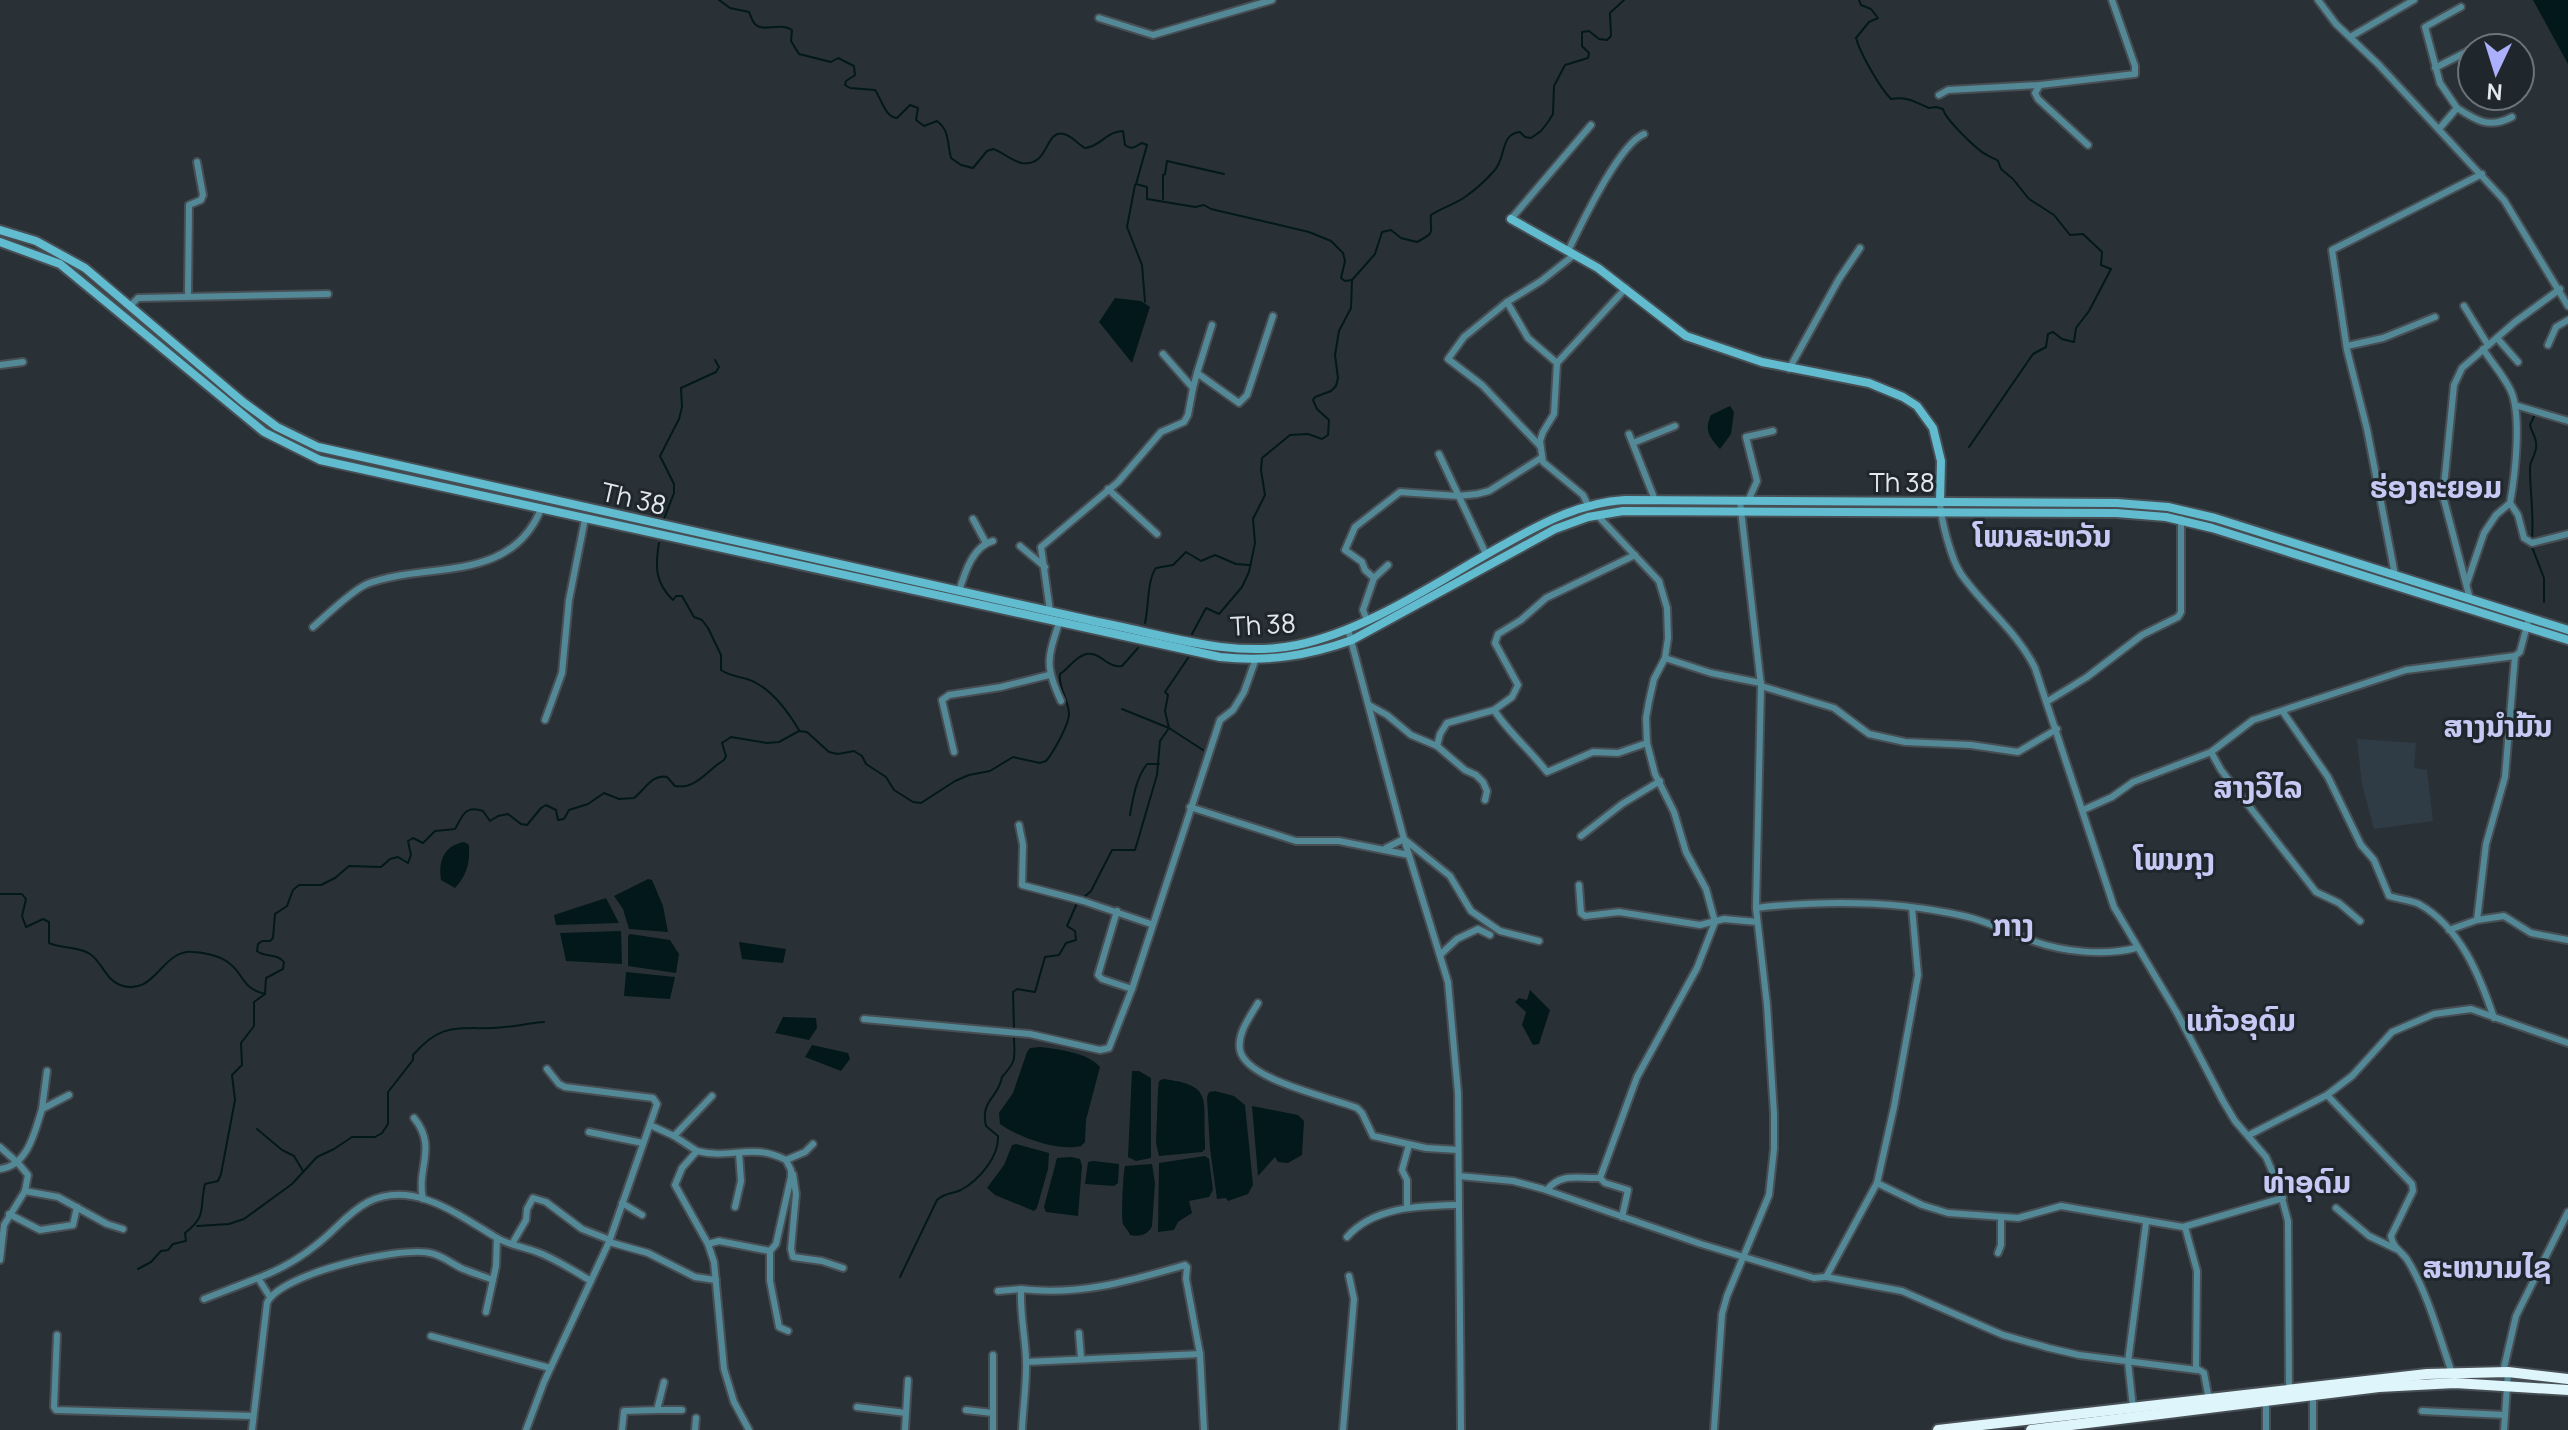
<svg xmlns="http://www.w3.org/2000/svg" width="2568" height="1430" font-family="Manrope,'Noto Sans Lao',sans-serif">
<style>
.built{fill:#2f3c46}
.water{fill:#02181a}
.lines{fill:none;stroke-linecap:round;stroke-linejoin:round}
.stream{stroke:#02181a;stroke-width:2}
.street-casing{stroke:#474e54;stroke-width:10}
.secondary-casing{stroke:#474e54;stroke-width:12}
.highway-casing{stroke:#474e54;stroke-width:14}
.street{stroke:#538996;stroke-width:6}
.secondary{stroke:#61bcd0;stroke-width:8}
.highway{stroke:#ddf5fb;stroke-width:10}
.labels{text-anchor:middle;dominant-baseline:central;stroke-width:6;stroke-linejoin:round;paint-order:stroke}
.street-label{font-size:26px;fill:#e2e7eb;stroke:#1f272d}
.quarter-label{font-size:30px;font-weight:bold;fill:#c6c9f4;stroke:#1f272d}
</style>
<rect width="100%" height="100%" fill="#293137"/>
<polygon class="built" points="2357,739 2416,743 2414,768 2427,770 2433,821 2374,829 2362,784"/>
<g class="water">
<polygon points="2533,0 2568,0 2568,64"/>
<polygon points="1115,298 1141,301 1150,307 1132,363 1099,322"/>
<path d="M1730,406L1734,412L1731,434L1720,449C1709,437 1704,430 1711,415Z"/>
<path d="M464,842L469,845C470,863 467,875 455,888L441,880C438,860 444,846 464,842Z"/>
<polygon points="648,879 652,880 663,906 668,932 629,929 623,909 614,896"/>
<polygon points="606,898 619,923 556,925 554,915"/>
<polygon points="621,931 622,964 566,961 560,933"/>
<polygon points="630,934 670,940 679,954 676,973 628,966 628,936"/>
<polygon points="739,942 786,949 783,963 742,959"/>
<polygon points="626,972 675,977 670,999 624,996"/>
<polygon points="1530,990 1550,1010 1539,1044 1533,1045 1522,1025 1526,1012 1515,1002 1519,998 1527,1000"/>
<polygon points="783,1017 816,1018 817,1028 809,1040 775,1033"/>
<polygon points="812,1045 848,1053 850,1059 841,1071 805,1057"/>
<path d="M1040,1047C1058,1049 1089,1053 1100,1067L1086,1120L1085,1142L1081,1146C1059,1152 1018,1137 1000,1124L999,1113L1013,1093L1027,1052L1030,1048Z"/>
<polygon points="1132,1071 1139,1071 1151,1078 1151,1158 1136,1161 1128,1157"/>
<path d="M1163,1079C1213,1085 1203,1098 1205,1141V1149L1202,1152L1159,1156L1156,1143L1158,1089L1159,1081Z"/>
<polygon points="1215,1091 1234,1096 1245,1105 1253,1185 1248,1194 1228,1201 1226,1198 1217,1199 1210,1149 1207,1097 1209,1092"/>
<polygon points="1252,1106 1298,1115 1304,1121 1302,1155 1288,1163 1278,1162 1275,1157 1258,1176"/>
<polygon points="1016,1144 1049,1153 1048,1169 1037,1208 1034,1211 995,1195 987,1188 1004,1165 1012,1145"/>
<polygon points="1205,1156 1209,1159 1213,1190 1209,1197 1189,1201 1192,1213 1178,1222 1174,1230 1158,1232 1159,1163"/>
<polygon points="1071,1157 1080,1159 1082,1166 1078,1216 1046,1212 1044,1207 1057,1158"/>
<polygon points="1093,1161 1119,1164 1118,1183 1114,1186 1085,1184 1088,1162"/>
<path d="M1152,1164L1155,1183L1152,1226C1148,1235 1139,1237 1130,1235C1129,1231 1125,1228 1123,1224C1121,1219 1123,1172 1125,1166Z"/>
</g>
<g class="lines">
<g class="stream">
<path d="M719,0L730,8L749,12C751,16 752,22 756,25C764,32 780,22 792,30L791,41L799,54L831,62L838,58L854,66L855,75L846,81L845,85L850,88L875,90C882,100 885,117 897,118L910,105L918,108L916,120L924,126L937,121C950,131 947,143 951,158L961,165L973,168L987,151L993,149C1003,152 1011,161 1022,163C1050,167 1044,129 1064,134C1072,136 1078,144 1085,148C1100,147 1107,131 1123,131L1125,145C1133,151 1135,146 1142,143L1147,145L1136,184L1147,187V199L1195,207L1204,205L1211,209L1309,232L1331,241L1343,253L1345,261L1341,278L1345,281L1352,280"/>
<path d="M1859,0L1861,5L1871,9L1878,18L1869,22L1856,38C1860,53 1880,88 1891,99C1907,96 1915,102 1929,108L1936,107L1943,109C1945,119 1978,151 1987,155C1991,158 1995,158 1998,161L2001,169L2013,179L2029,199L2054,215L2070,235L2083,234L2102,252L2101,265L2111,269L2089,311L2076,328L2074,342L2062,339L2053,332L2048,334L2046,347L2033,354L1969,447"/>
<polyline points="1135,185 1127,227 1142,265 1145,302"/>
<polyline points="1163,199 1163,175 1165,174 1167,161 1224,174"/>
<polyline points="664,519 674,493 674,484 660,456 679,419 682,407 681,388 716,372 719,367 715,360"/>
<path d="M2532,539C2534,515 2530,492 2530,468C2530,459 2538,453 2536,443C2536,437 2531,431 2530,425L2535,414"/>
<path d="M659,543C655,566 655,583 673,600L676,596H682L694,617L702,620L708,628L721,655V670C730,676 737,676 747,679C770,686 787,710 799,730"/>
<polyline points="2532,547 2544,578 2544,602"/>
<path d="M1145,623C1149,606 1147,580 1156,568L1173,565L1186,552L1201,561L1215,555L1236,564L1249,565"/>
<path d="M1192,634L1206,608L1219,614L1242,587L1249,572L1255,543L1253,519L1265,495L1261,470L1262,458L1290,435L1308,434L1322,439L1328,435L1329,420L1317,409L1313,400L1315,397L1331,391L1336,386L1338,378L1335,355L1339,331L1351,308L1352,280L1375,254L1382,232L1391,230L1401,238L1417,242C1438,231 1429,233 1431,215C1442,208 1455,204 1465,197C1475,190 1486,180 1494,171C1507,158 1499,134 1520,132L1525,137L1531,138L1541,131L1548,122L1553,114L1554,86L1565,65L1588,58L1589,53L1582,46V32L1589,31L1599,39L1607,40L1611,36L1610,13L1624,0"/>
<polyline points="1122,709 1169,728 1203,750"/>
<path d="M1130,815C1133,798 1136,778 1147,764H1159"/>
<path d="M0,894H22L26,899L22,916L26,927L43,919L49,922V943C62,949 79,946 90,954C102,962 106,980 120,985C156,998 161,948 194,952C206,953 219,955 229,963C245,975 241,988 265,994"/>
<polyline points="1083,898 1091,891 1112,850 1135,850 1157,775 1160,741 1169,728 1165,711 1168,695 1165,692 1188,658"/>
<polyline points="1014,1029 1013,992 1017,989 1035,992 1045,957 1059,955 1066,943 1076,940 1075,931 1067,926 1077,903"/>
<polyline points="257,1129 282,1150 294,1156 303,1171"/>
<path d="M197,1226L229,1224L244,1219L292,1184L317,1157L334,1149L352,1137H375L382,1133L388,1124V1092L413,1060V1055C441,1023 456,1029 493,1028C510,1028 527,1023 544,1022"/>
<path d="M138,1269L151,1262L161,1251L168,1250L173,1244L186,1241L185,1233C208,1215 199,1208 205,1184L218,1181L221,1174L235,1100L232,1075L242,1065L241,1043L254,1026V1002L265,994L266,978L283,969L284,962C277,953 265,958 257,951L258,944L262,941H270L273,938L275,914L287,906L293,890L299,885H321L335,878L349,866L381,867L390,859L398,857L408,863L411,855L408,841L413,838L423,843L435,831L455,829C462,818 464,804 483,811L490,821L498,816L508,814L521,824L527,825L541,808L546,805L556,810L558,820L564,819L569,810L588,804L604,793L619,799L634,798C646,789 651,774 667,777L675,786C696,790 707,770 724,760L726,756L722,743L731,737L767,743L779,742L799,731L807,732L829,752L838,754L854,751L862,756L866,764L886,777L894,790L913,802L921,803L955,781L969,775L990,771L1013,757L1040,763L1046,761C1053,753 1070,723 1069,713C1068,699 1058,687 1060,674C1069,668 1075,657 1086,654C1100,651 1108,669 1122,666L1138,648"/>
<path d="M900,1277L937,1200C944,1193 952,1194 961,1190C979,1180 999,1157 998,1136L986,1126C980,1100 998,1099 1002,1077C1018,1059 1014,1059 1014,1035"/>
</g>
<g class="street-casing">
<g id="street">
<polyline points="2318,0 2336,24 2378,64 2504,200 2568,306"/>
<polyline points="1099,18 1153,35 1272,0"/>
<polyline points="2350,37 2414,0"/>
<polyline points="2435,68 2472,49"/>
<polyline points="1939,95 1948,90 2040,85"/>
<path d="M2457,108C2477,121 2489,129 2512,117"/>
<polyline points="2439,129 2457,108 2440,83 2425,27 2461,7"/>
<polyline points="2088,145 2038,99 2035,93 2040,85 2135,74 2135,66 2112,0"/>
<polyline points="1511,219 1591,125"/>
<path d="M1568,251C1581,225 1619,144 1644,134"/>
<polyline points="188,296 189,205 201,200 203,195 197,162"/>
<polyline points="1507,302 1464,337 1448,359 1482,385 1540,446"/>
<polyline points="131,305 138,298 328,294"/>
<polyline points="2464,306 2488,345"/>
<polyline points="2497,338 2518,362"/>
<polyline points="2548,345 2556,327 2568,320"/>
<polyline points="2347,346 2383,338 2435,317"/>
<path d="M2483,349C2492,363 2504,376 2511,391C2522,416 2515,476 2510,503"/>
<polyline points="1557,363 1528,338 1507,302 1541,281 1574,255"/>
<polyline points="0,365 23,362"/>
<polyline points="1789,369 1839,279 1860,248"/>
<polyline points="1197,373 1212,325"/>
<polyline points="1193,388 1197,373 1239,403 1247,395 1273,316"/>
<polyline points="2515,405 2568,421"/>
<polyline points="1629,434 1655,500"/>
<polyline points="1633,443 1675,426"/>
<polyline points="1439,454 1486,554"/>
<polyline points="1108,489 1157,534"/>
<polyline points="1748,501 1757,481 1746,437 1773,431"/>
<path d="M1940,502C1941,520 1951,559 1961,574C1984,607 2017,631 2035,668L2114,907L2177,1013L2223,1101L2235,1121L2266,1157L2279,1187L2288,1221L2289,1392"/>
<polyline points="1588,505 1583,495 1543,462 1540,441 1543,432 1554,414 1557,363 1626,288"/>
<polyline points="1597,515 1659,581 1667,608 1668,638 1665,658 1654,679 1649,701 1646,718 1647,743 1655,774 1674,812 1686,852 1706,889 1715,922 1697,968 1637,1077 1600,1178 1605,1183 1628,1190 1622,1217"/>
<polyline points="973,519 986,543"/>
<polyline points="1020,546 1045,567"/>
<path d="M1635,555L1546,598L1521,620L1498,634L1495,643L1518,685L1512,697L1494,710C1509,733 1530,750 1547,772L1593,752L1618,753L1647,743"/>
<polyline points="1388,565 1374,578 1365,570 1362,562 1345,550 1355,527 1400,492 1458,496 1477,494 1489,491 1541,458"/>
<polyline points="2395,575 2367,429 2347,350 2332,250 2482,174"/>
<polyline points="2467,583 2484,533 2496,515 2510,503 2518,515 2524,538 2532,543 2568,534"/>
<path d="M959,591C965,572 973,546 993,541"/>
<polyline points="2470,599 2443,496 2454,385 2462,368 2515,322 2560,289"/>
<polyline points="1050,611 1041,547 1118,482 1161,432 1184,422 1188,415 1193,388 1163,354"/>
<polyline points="1367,620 1363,610 1374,578"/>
<path d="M1059,623C1047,659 1045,667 1061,701"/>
<path d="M313,627C327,615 351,591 367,584C426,561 510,585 541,509"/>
<polyline points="1348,629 1404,839 1448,982 1458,1093 1461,1430"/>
<polyline points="1665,658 1711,673 1761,683"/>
<polyline points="1761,686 1834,708 1869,734 1905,742 1971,745 2018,752 2057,729"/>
<polyline points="2048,701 2087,677 2142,635 2178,617 2181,612 2181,519"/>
<polyline points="1369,705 1387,715 1411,735 1437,746 1465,770 1476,775 1483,782 1487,791 1485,800"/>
<path d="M2283,712L2328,777L2361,845L2374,860L2389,896C2398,899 2410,900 2419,904C2460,927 2480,976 2494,1018"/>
<polyline points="545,720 562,673 569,600 585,519"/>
<polyline points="1437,746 1440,734 1447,723 1494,710"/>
<polyline points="954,752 942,700 949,695 1001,687 1049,675"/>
<polyline points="2211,752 2221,770 2316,892 2339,903 2360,921"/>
<polyline points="1190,807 1296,841 1339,841 1409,855"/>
<polyline points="2083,810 2112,797 2133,782 2211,752 2253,720 2406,670 2515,656 2520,652 2529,618"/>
<polyline points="1019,825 1023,845 1022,885 1083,901 1151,924"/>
<polyline points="1581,836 1622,804 1660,781"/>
<polyline points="1386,848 1404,839 1450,876 1471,911 1500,931 1539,941"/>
<polyline points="1579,885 1581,913 1585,916 1619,912 1700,925 1724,919 1757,922"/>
<path d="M1756,908C1826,900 1894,900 1964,916C1987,921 2010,933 2033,941C2064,952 2104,956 2136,948"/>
<polyline points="1117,911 1098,975 1102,979 1132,989"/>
<polyline points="2477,920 2504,916 2531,933 2568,940"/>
<polyline points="2449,930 2477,920 2486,844 2505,777 2515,656"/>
<polyline points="1440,955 1457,939 1478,929 1490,935"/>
<path d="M1258,1003C1250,1017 1237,1033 1240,1050C1246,1080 1330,1097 1357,1108L1362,1113L1373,1136L1426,1148L1458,1150"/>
<polyline points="864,1019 1030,1034 1100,1050 1109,1048 1132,989 1220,720 1233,710 1244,692 1255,661"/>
<path d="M2327,1095L2412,1184L2413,1191L2391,1236C2393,1249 2402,1251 2408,1261C2428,1294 2439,1336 2452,1373"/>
<polyline points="42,1109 47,1071"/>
<path d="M414,1118C438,1147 416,1169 423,1199"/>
<polyline points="650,1125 674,1136 697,1151"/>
<polyline points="589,1132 643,1143"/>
<polyline points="2249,1135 2327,1095 2352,1076 2392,1032 2434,1014 2471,1009 2568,1043"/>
<polyline points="674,1136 712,1096"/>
<polyline points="0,1147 18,1163 28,1175 25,1191 4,1225 0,1260"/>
<polyline points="786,1160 805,1152 813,1144"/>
<path d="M0,1169C28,1166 35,1131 42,1109L69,1095"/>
<polyline points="793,1174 796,1194 791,1249 793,1257 822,1261 843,1268"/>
<polyline points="1459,1176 1513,1181 1543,1189 1701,1244 1814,1278 1826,1277 1877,1183 1894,1107 1918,975 1912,908"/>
<polyline points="1877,1183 1922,1205 1948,1213 2018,1218 2061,1206 2183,1227 2283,1198"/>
<path d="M1547,1190C1561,1172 1580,1179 1600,1178"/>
<polyline points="25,1191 58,1197 107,1224 123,1229"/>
<polyline points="622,1203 642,1215"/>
<polyline points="735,1207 741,1181 739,1153"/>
<polyline points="1407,1208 1407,1180 1402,1170 1409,1145"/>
<polyline points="2336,1208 2369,1236 2396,1249"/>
<polyline points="9,1214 40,1230 73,1225 77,1207"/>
<polyline points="2185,1227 2197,1271 2196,1368 2204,1373 2209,1400"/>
<path d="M1347,1237C1374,1206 1421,1206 1459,1205"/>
<polyline points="609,1242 648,1253 695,1277 716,1280"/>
<polyline points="512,1244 526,1220 527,1209 533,1198 546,1202 582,1229 610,1240"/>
<polyline points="708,1244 719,1241 770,1251"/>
<polyline points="1998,1253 2001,1245 2001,1218"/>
<polyline points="1826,1277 1902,1291 2003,1335 2049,1348 2079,1355 2197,1370"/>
<polyline points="998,1291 1021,1289"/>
<path d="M270,1297L258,1278C279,1270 299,1259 316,1245C335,1231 347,1213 368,1202C413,1179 460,1216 497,1238C509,1245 524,1247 537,1252C556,1259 574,1271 591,1281"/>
<polyline points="204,1299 258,1278"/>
<polyline points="486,1312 496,1266 497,1238"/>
<polyline points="1079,1333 1081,1358"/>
<polyline points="57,1335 54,1407 56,1410 253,1416"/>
<polyline points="431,1336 550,1368"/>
<polyline points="1026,1362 1200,1354"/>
<polyline points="2503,1372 2516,1316 2568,1212"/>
<polyline points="2266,1402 2266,1430"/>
<polyline points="857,1407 906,1413"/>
<polyline points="2133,1408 2128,1362 2146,1223"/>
<polyline points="657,1410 682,1410"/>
<polyline points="966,1410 993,1413"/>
<polyline points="2422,1411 2505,1415"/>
<path d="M252,1430L267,1303C279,1274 399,1246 430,1253C442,1255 452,1264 463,1269C473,1273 483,1276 493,1280"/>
<polyline points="526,1430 544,1382 609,1242 657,1104 653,1098 565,1087 559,1084 547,1069"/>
<polyline points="622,1430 624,1411 657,1410 664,1382"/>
<polyline points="695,1430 696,1418"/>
<path d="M749,1430L734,1402L724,1369L714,1262L708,1244L675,1185L682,1168L697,1151C732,1160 751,1142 786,1160L791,1170V1177L776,1244L770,1251V1281L779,1327L788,1331"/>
<polyline points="905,1430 908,1380"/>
<polyline points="993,1430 993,1355"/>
<path d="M1022,1430C1023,1407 1027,1382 1026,1359C1025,1335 1020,1314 1021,1289C1079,1296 1130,1281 1185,1265L1187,1267L1186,1279L1200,1354L1204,1430"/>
<polyline points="1343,1430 1354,1299 1349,1276"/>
<polyline points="1714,1430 1722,1314 1727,1296 1769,1195 1774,1149 1774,1114 1767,1005 1756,908 1761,686 1740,501"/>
<polyline points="2313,1430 2313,1395"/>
<polyline points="2504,1430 2508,1372"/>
</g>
</g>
<g class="secondary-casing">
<g id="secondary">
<polyline points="1511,219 1598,268 1686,336 1762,362 1869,383 1903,397 1917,406 1933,428 1941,461 1940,502"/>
<path d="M0,230L36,241L85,268L243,402L277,427L318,447L1098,622C1162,634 1231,659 1297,645C1369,630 1441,579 1505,544C1544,522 1580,503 1625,500L2117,503L2168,507L2215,518L2568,630"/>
<path d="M0,242L60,264L264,432L320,460L1220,657C1267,662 1307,656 1352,640L1555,529L1588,517L1623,511L2116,513L2166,517L2212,528L2568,640"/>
</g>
</g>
<g class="highway-casing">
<g id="highway">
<polyline points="1938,1430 2427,1374 2508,1372 2568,1379"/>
<polyline points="2031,1430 2379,1387 2455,1383 2568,1390"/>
</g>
</g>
<use href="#street" class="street"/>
<use href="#secondary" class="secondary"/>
<use href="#highway" class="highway"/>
</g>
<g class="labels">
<g class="street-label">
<text x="1902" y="482">Th 38</text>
<text transform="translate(634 498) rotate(13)">Th 38</text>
<text transform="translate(1263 624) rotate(-3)">Th 38</text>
</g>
<g class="quarter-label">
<text x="2436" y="486">ຮ່ອງຄະຍອມ</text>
<text x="2042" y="535">ໂພນສະຫວັນ</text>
<text x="2498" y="725">ສາງນຳ້ມັນ</text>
<text x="2258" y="786">ສາງວີໄລ</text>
<text x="2174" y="858">ໂພນກຸງ</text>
<text x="2013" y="924">ກາງ</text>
<text x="2241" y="1019">ແກ້ວອຸດົມ</text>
<text x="2307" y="1181">ທ່າອຸດົມ</text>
<text x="2487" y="1266">ສະຫນາມໄຊ</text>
</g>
</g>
<g transform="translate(2496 72) rotate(184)"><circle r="38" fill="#1f272d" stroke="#6d7479" stroke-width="2"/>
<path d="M0-6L14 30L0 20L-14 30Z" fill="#acaffb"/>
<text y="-12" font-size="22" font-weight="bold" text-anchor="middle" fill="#e2e7eb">N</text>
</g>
</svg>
